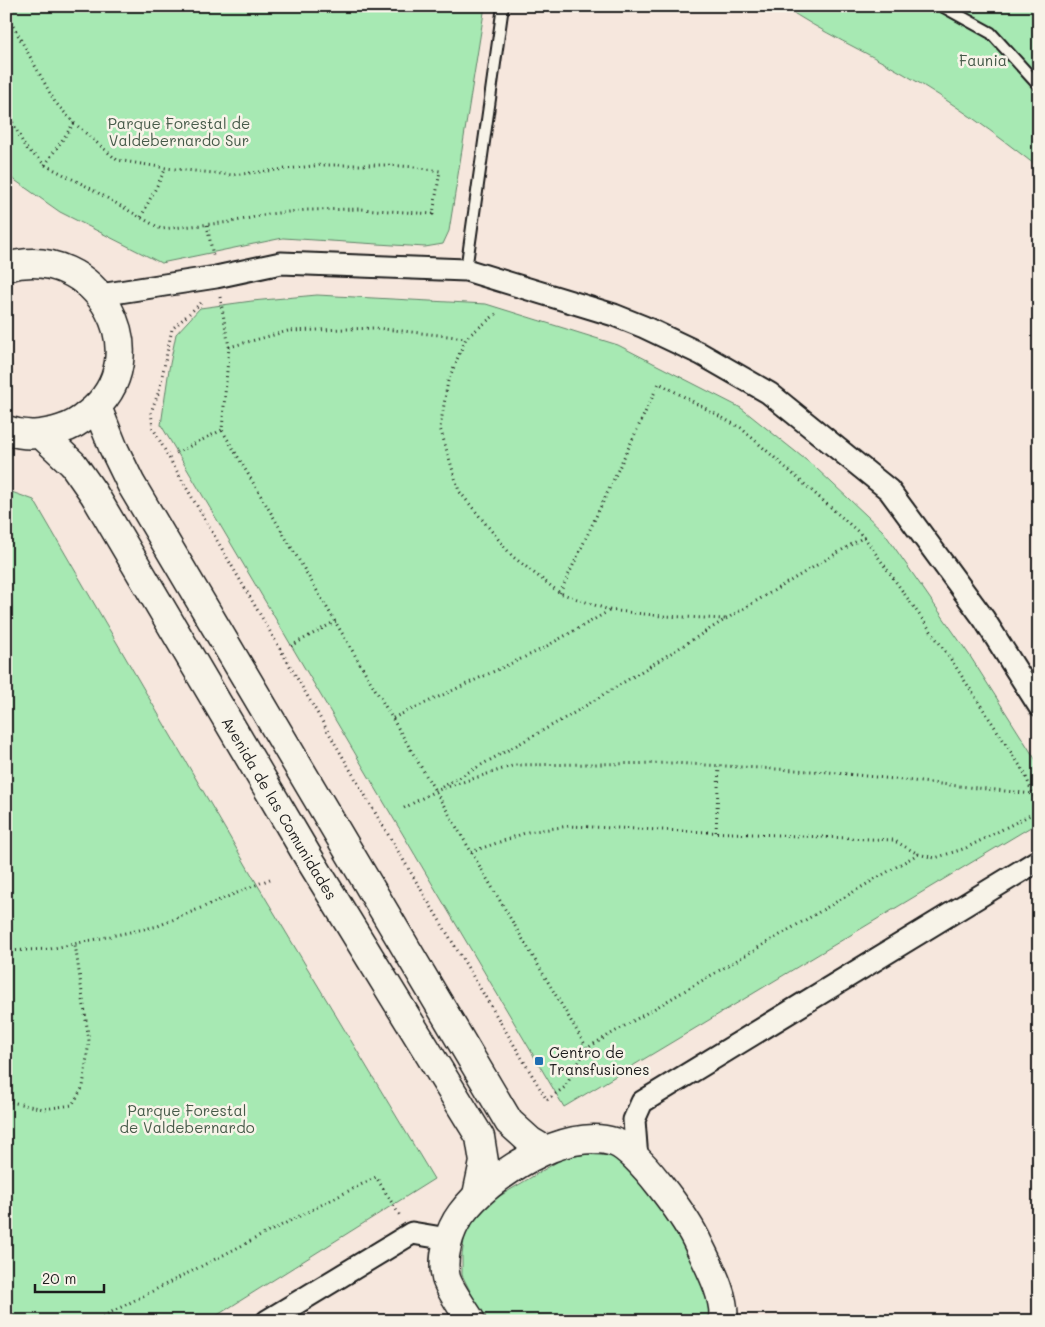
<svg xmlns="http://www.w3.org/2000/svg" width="1045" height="1327" font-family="Mali,sans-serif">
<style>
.green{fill:#a7e9b3;stroke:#628268}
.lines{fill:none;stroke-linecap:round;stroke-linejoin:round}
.lane-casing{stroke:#1c1c1c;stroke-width:14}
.street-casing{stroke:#1c1c1c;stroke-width:25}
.secondary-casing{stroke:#1c1c1c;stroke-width:31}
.path{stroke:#1c1c1c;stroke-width:3;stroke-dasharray:1 4;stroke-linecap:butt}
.lane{stroke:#f7f3e8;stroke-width:10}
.street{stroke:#f7f3e8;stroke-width:21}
.secondary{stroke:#f7f3e8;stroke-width:28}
.poi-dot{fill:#1f6fb2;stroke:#f7f3e8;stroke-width:2}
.labels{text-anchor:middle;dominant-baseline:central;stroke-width:5;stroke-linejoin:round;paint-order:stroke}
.park-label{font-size:15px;fill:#465a49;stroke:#f7f3e8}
.street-label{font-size:15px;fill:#1c1c1c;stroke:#f7f3e8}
.poi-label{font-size:15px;fill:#1c1c1c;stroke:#f7f3e8;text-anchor:start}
</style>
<rect width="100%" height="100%" fill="#f6e7dd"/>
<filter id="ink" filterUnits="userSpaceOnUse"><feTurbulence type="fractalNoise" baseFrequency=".02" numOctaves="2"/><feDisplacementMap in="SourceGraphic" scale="10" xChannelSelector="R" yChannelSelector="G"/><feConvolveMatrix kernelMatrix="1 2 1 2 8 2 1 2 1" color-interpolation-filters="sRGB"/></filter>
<g filter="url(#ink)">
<g class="green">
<polygon points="6,6 485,6 449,231 443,244 425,247 283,238 161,263 60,212 6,174"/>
<path d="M783,6H1039V168C996,134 951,101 904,74C864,51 821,32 783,6Z"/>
<polygon points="317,295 486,304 618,345 741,408 816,468 883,531 970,656 1039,765 1039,822 564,1107 161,425 169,369 176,334 200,308 252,301"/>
<polygon points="6,490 34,500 257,884 434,1179 208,1321 6,1321"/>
<polygon points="585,1154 610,1156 631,1167 651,1189 698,1269 709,1291 711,1321 485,1321 462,1275 462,1255 465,1233 476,1213 493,1200 562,1159"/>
</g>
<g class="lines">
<g class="lane-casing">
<g id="lane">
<polyline points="942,6 991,33 1039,86"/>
<polyline points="466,270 503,6"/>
</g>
</g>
<g class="street-casing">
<g id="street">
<polyline points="100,295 216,277 281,263 466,270 614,315 644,327 701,354 769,393 889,490 984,619 1039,706"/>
<polyline points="637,1159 634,1120 642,1102 1039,860"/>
<polyline points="267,1321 412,1233 448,1239"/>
</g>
</g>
<g class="secondary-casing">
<g id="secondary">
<path d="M6,267C97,240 161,358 88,414C80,421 73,426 62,429C43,435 26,437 6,430"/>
<polyline points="97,407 113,447 131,484 509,1122 530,1141 545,1150"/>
<path id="s1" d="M42,435L73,464L94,494L307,855L480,1137L484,1162L477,1195"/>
<path d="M471,1321C465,1311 449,1289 446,1278C441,1258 449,1230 461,1214C489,1176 566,1126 614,1142C637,1149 685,1217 696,1239C706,1261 727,1296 723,1321"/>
</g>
</g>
<g class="path">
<polyline points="6,13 55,102 74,123 117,160 166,168 232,175 322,165 387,165 415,167 440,171 433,214 361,209 307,210 269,214 231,222 161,229 86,186 45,165 25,147 6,109"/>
<polyline points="45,165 74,123"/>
<polyline points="141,217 166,168"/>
<polyline points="207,225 213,256"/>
<polyline points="220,297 229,347 222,430 587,1048"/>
<polyline points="201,303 172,329 159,391 151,412 153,428 168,456 380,821 547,1100 565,1087 587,1048 918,854"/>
<polyline points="496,314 466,338 448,381 440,428 459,491 512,556 560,593 609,610 662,616 726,619"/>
<polyline points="229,347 288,331 375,328 466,338"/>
<polyline points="176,453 222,430"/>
<polyline points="560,593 659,383 741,428 864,537 950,658 1024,772 1033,794 1039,815"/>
<polyline points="291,646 336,621"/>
<polyline points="393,718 538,651 609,611"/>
<polyline points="442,787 574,713 726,619 864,537"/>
<polyline points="404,808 435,791 515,765 672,763 829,772 1033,794"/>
<polyline points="716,832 719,766"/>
<polyline points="471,852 528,832 569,826 893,840 918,854 935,858 966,848 1038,811"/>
<polyline points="6,951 50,949 158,926 270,879"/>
<polyline points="6,1101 44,1109 72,1105 83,1087 89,1041 75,944"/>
<polyline points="94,1321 376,1177 400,1216"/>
</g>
<use href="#lane" class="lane"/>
<use href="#street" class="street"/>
<use href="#secondary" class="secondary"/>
</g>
</g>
<rect class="poi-dot" x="534" y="1056" width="10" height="10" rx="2.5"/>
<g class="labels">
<g class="park-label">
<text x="983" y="60">Faunia</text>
<text x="179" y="123">Parque Forestal de<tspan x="179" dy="17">Valdebernardo Sur</tspan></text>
<text x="187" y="1110">Parque Forestal<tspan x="187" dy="17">de Valdebernardo</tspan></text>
</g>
<g class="street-label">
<text stroke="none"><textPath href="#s1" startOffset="444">Avenida de las Comunidades</textPath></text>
</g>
<g class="poi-label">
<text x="549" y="1052">Centro de<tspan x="549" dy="17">Transfusiones</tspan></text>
</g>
</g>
<rect width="1045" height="1327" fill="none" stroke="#f7f3e8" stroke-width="25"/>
<rect x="12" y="12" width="1020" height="1302" fill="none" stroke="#1c1c1c" stroke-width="2" filter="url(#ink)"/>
<path d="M35 1284v8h69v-8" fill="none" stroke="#1c1c1c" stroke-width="2.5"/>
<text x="42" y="1284" font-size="15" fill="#1c1c1c" stroke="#f7f3e8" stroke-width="4" paint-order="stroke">20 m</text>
</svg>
